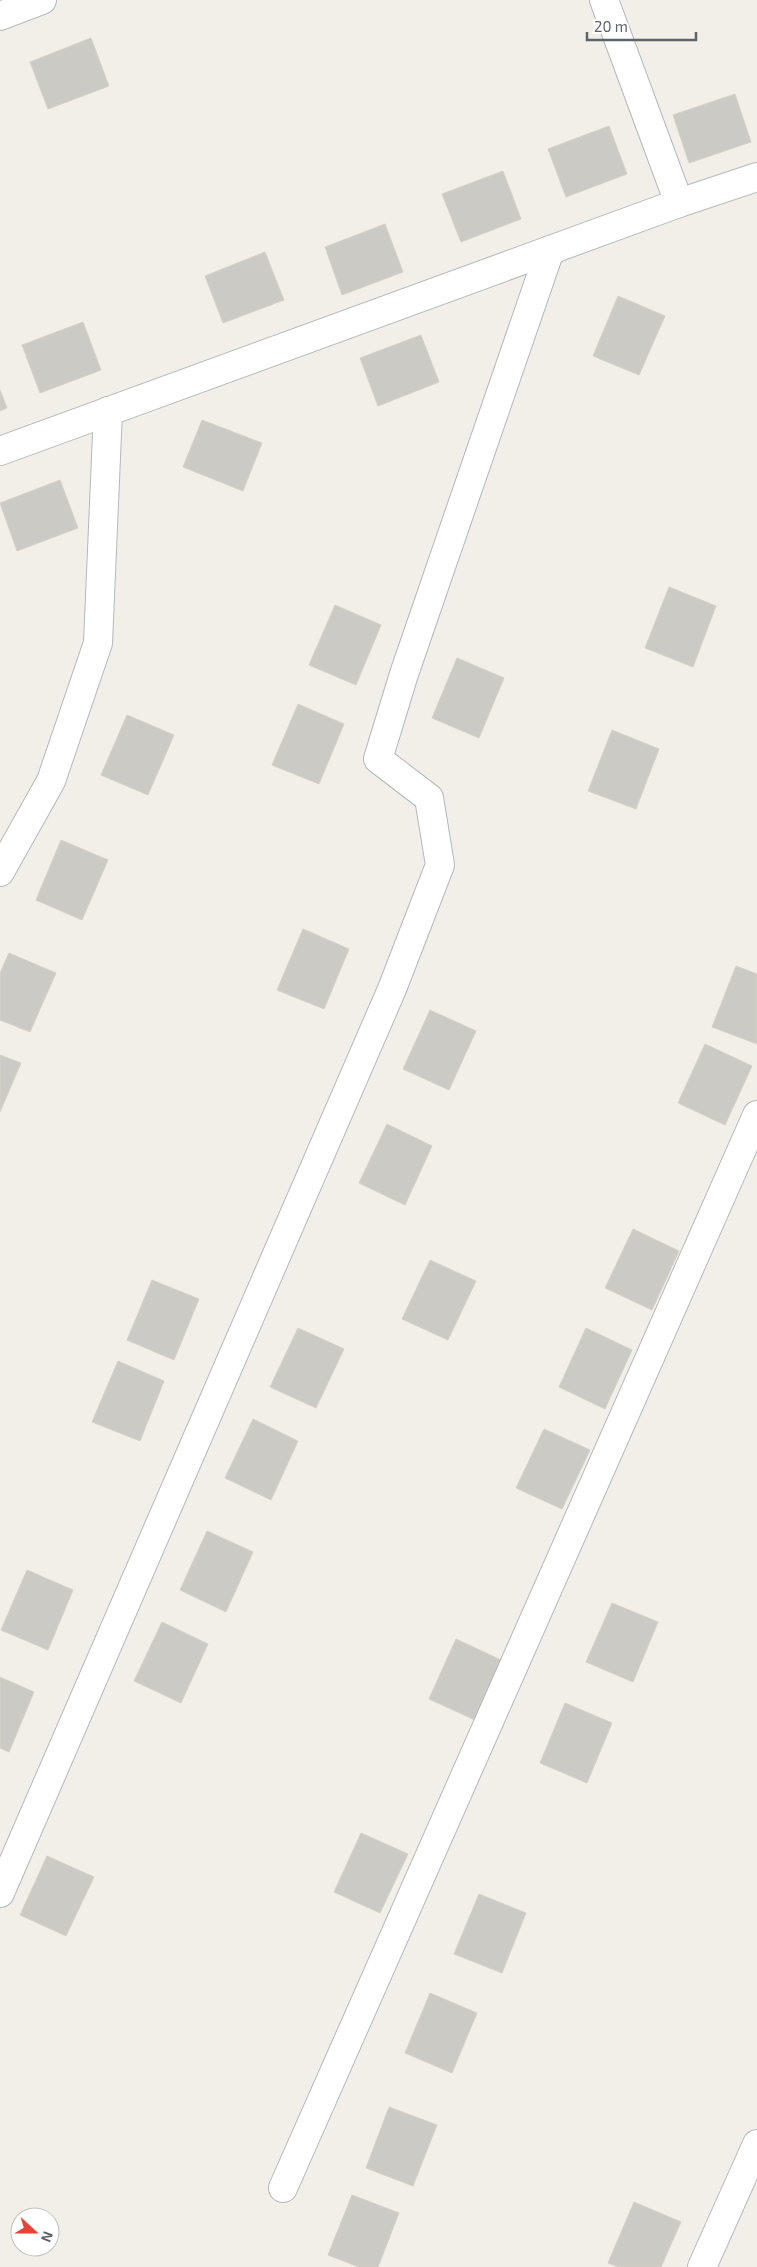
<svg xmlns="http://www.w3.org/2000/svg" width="757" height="2267" font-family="'Exo 2',sans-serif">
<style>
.building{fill:#cccac5;stroke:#d6d1c6}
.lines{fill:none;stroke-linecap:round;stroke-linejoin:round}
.minor-casing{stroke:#b5b8bc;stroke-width:30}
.minor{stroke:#fff;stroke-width:28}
</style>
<rect width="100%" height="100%" fill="#f1efe8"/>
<g class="building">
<polygon points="91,38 109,86 48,109 30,62"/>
<polygon points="735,94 751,142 689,163 673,115"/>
<polygon points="609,126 627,174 566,197 548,149"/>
<polygon points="503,171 521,219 461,242 442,194"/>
<polygon points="385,224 403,272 342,295 325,247"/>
<polygon points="265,252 284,300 223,323 205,276"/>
<polygon points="618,296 665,316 639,375 593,356"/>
<polygon points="83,322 101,370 40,393 22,345"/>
<polygon points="421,335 439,382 378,406 360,358"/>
<polygon points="0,390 7,408 0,411"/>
<polygon points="202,420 262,443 243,491 183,467"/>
<polygon points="60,480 78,528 17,551 0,503"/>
<polygon points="669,587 716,606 693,667 645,648"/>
<polygon points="335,605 381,625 356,685 309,665"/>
<polygon points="457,658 504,678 479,738 432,718"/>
<polygon points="298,704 344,724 319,784 272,765"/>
<polygon points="127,715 174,735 148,795 101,775"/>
<polygon points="612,730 659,749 636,809 588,791"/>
<polygon points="61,840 108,860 82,920 36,900"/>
<polygon points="303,929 349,949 324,1009 277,990"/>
<polygon points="9,953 56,973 30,1032 0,1020 0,973"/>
<polygon points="736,966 757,974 757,1044 712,1027"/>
<polygon points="430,1010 476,1031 449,1090 403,1069"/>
<polygon points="705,1044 752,1066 725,1125 678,1103"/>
<polygon points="0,1055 21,1063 0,1112"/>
<polygon points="387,1124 432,1146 405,1205 359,1183"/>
<polygon points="633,1229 679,1251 652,1310 605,1288"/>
<polygon points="430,1260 476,1281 448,1340 402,1319"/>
<polygon points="152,1280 199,1299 174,1360 127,1340"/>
<polygon points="298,1328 344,1349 316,1408 270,1387"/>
<polygon points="586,1328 632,1350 605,1409 559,1387"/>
<polygon points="118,1361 164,1381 140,1441 92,1422"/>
<polygon points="253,1419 298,1441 271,1500 225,1478"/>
<polygon points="544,1429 590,1450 562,1509 516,1488"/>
<polygon points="207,1531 253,1552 226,1612 180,1590"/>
<polygon points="27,1570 73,1590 48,1650 1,1630"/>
<polygon points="612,1603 658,1622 633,1682 586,1662"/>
<polygon points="162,1622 208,1644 181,1703 134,1681"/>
<polygon points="456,1639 503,1661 475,1720 429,1699"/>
<polygon points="0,1677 34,1692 9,1752 0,1748"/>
<polygon points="565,1703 612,1723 587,1783 540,1763"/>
<polygon points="361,1833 408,1854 380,1913 334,1892"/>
<polygon points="47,1856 94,1877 66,1936 20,1915"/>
<polygon points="479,1894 526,1913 502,1973 454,1954"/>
<polygon points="430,1993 477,2013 452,2073 405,2053"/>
<polygon points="389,2107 437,2125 413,2186 366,2168"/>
<polygon points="352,2195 399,2213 378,2267 359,2267 328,2255"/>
<polygon points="634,2202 681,2222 661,2267 619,2267 608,2263"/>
</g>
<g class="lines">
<g class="minor-casing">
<g id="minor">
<polyline points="604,0 679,203"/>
<polyline points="0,16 42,0"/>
<polyline points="0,451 679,203 757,177"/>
<polyline points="0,872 51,781 98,643 108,411"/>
<polyline points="0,1893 392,989 440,865 429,798 378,759 404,674 550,250"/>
<polyline points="283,2188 757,1115"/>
<polyline points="702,2267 757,2144"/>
</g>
</g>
<use href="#minor" class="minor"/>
</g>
<g transform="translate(35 2232) rotate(111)"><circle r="24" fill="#ffffff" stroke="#bfc1c3"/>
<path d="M0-4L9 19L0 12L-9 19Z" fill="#ea4335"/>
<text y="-8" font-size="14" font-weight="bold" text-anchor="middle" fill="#5f6368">N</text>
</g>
<path d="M587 32v8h109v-8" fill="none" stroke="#5f6368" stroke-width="2.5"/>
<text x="594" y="32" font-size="15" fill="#5f6368" stroke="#ffffff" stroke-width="4" paint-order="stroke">20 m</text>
</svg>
